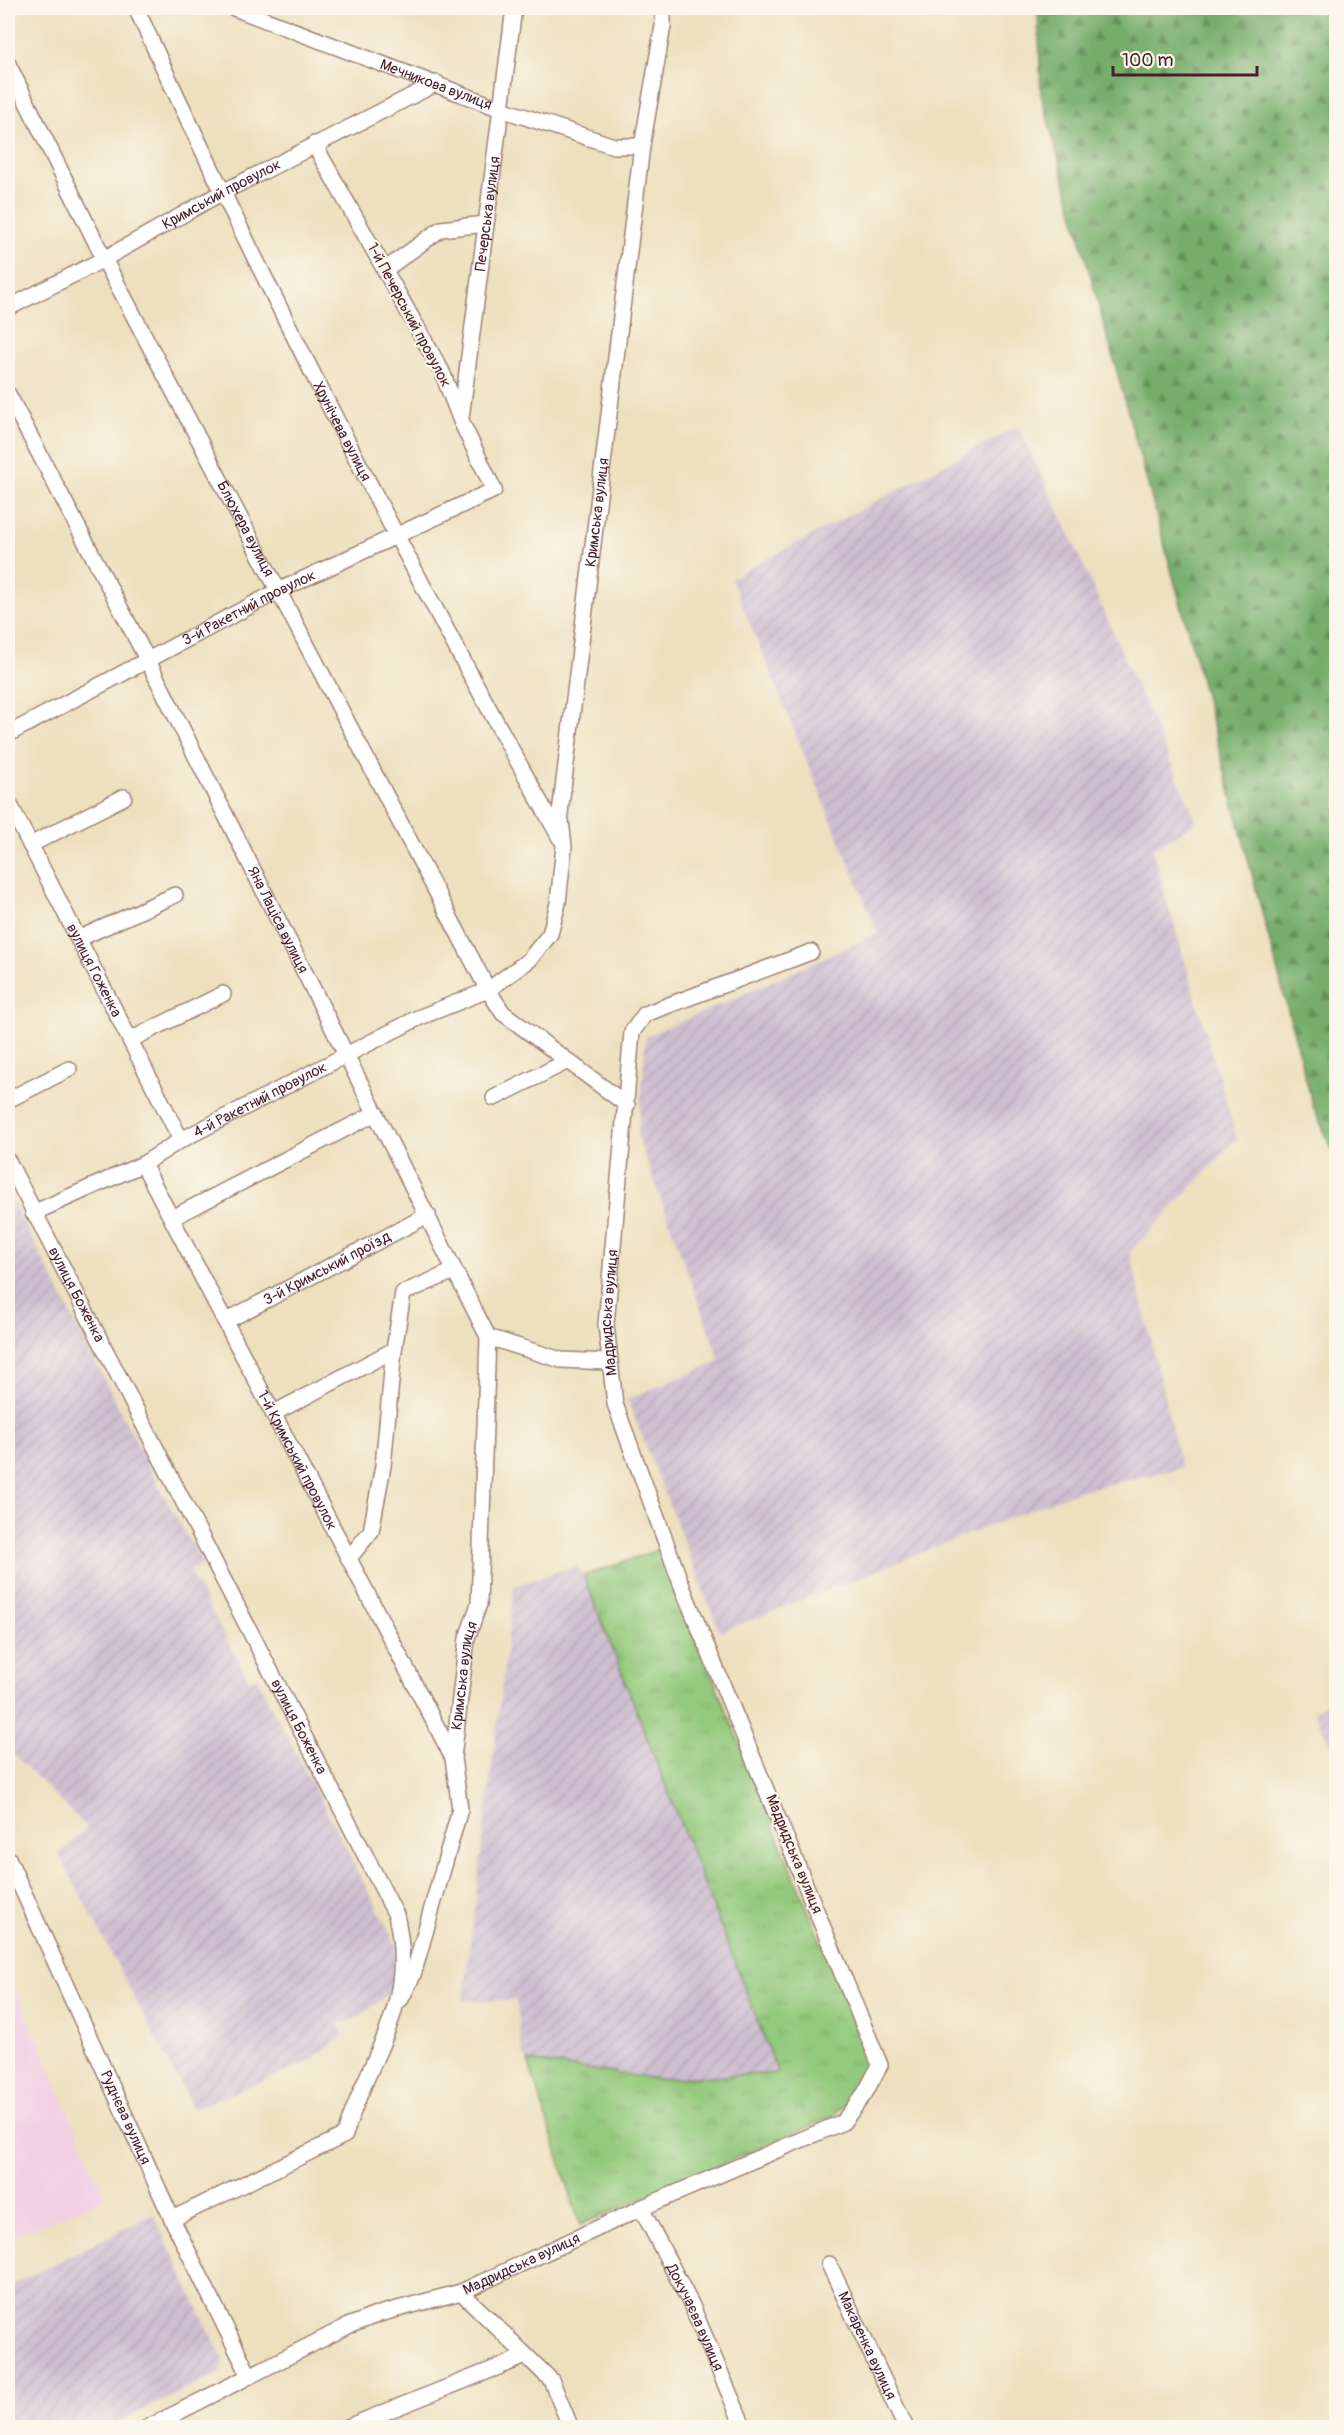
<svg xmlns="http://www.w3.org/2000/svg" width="1344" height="2435" font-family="Pangolin,sans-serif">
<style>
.built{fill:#f1d0e3}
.industrial{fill:url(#industrial-furrows)}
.grass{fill:url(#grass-tufts);stroke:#6e7453;stroke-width:1.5}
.forest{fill:url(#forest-firs);stroke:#60664b;stroke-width:1.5}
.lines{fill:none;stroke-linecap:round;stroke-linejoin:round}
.minor-casing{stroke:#9c8074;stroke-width:18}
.minor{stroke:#fff;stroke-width:15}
.labels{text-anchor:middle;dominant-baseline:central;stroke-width:4.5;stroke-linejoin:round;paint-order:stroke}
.street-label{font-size:15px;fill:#4a1f2b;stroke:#fbf7ec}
</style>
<defs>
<pattern id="industrial-furrows" width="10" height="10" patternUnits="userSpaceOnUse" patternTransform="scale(1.5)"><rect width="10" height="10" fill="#cebed1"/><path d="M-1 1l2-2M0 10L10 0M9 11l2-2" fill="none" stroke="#b2a3b4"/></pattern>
<pattern id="grass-tufts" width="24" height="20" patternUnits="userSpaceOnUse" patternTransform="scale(1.5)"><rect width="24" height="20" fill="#93c97b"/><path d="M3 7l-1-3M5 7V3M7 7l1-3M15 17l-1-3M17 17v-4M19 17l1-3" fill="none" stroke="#80ac6a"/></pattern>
<pattern id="forest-firs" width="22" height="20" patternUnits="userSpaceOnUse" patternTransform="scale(1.5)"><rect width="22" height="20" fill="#76ad6b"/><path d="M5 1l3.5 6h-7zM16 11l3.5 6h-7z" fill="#638c58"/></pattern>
</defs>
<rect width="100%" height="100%" fill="#fbf7ec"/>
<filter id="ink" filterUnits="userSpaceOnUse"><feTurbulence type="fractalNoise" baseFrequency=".0167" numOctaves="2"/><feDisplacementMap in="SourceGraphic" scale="12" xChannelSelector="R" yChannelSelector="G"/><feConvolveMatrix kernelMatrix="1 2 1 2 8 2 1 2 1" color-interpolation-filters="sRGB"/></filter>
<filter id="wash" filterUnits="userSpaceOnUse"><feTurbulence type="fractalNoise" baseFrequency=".008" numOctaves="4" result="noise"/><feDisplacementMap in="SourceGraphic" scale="24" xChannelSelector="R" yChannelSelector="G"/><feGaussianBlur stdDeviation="1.35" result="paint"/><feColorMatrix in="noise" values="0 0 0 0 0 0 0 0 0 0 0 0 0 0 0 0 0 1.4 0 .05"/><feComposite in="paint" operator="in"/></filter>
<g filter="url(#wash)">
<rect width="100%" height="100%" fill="#ede0be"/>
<polygon class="built" points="8,1972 106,2198 8,2239"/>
<g class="industrial">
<polygon points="1018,426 1070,535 1197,822 1152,849 1237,1139 1130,1252 1181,1468 1075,1492 720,1632 627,1399 720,1361 638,1137 646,1036 718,1006 878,933 731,578"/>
<polygon points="14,1203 165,1498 203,1564 189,1571 249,1680 256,1677 397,1946 392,1991 360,2017 338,2024 344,2036 303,2065 193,2109 59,1854 87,1827 8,1749 8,1206"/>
<polygon points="577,1565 584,1576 778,2073 657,2079 528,2061 522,2053 516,2000 463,2001 514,1586"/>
<polygon points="1336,1697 1336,1755 1314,1712"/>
<polygon points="153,2214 224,2362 220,2373 107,2427 8,2427 8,2287"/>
</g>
<polygon class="grass" points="660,1549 868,2056 868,2078 834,2116 580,2225 528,2061 657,2079 778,2073 584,1576"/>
<polygon class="forest" points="1043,8 1336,8 1336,1159 1313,1106 1191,642 1041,95 1038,10"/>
</g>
<g filter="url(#ink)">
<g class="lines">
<g class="minor-casing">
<g id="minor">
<path id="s1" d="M136,8C265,290 409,566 560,838"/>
<path id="s2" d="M234,8L501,109L614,146H642"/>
<path id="s3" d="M8,64L104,259L488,990L503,1013L627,1105"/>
<polyline points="386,269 441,229 485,224"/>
<path id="s4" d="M8,308L104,259L221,193L437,83"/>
<path id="s5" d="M8,394L147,659L488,1337L561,1360L608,1362"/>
<path id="s6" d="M461,418L514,8"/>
<path id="s7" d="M8,734L278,591L494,490L461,421L442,372L314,144"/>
<path id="s8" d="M8,801L181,1140"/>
<polyline points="30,845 124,797"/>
<polyline points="78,939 175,895"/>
<polyline points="130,1040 223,994"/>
<polyline points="494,1098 568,1061"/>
<polyline points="8,1100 69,1069"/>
<path id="s9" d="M8,1161L396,1915C418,2008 369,2053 345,2135L172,2219"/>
<path id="s10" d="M143,1164L453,1758"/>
<path id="s11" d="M33,1213L143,1164L181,1140L418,1018L488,990L529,960L550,934L558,903L564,846L560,813L642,146L663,26V8"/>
<polyline points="172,1218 376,1113"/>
<path id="s12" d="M226,1321L428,1215"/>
<polyline points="274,1413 394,1350"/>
<polyline points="350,1557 371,1531 383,1466 394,1350 403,1293 454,1271"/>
<path id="s13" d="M8,1858L172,2219L249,2375"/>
<path id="s14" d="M401,1999L413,1975L460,1809L453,1758L467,1638L479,1604L488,1337"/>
<path id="s15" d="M641,2208L691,2304L744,2428"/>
<path id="s16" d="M829,2264L906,2428"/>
<polyline points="461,2292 551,2380 571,2428"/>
<path id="s17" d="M147,2428L348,2326L379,2314L461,2292L641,2208L843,2122L865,2093L880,2065L683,1589L615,1404L606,1325L632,1032L645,1014L811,952"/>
<polyline points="345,2428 526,2356"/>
</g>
</g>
<use href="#minor" class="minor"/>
</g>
</g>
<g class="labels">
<g class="street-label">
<text stroke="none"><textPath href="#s2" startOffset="216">Мечникова вулиця</textPath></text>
<text stroke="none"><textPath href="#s4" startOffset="242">Кримський провулок</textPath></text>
<text stroke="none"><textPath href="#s6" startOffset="206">Печерська вулиця</textPath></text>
<text transform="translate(409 315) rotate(62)">1-й Печерський провулок</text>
<text stroke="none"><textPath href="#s1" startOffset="471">Хрунічева вулиця</textPath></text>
<text stroke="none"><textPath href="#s11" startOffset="1017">Кримська вулиця</textPath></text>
<text stroke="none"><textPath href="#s3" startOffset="522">Блюхера вулиця</textPath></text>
<text stroke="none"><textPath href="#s7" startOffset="272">3-й Ракетний провулок</textPath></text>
<text stroke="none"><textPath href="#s5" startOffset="591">Яна Лаціса вулиця</textPath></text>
<text stroke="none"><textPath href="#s8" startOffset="190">вулиця Гоженка</textPath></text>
<text stroke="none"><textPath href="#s11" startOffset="254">4-й Ракетний провулок</textPath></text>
<text stroke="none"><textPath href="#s12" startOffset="114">3-й Кримський проїзд</textPath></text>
<text stroke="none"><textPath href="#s9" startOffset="150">вулиця Боженка</textPath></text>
<text stroke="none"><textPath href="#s17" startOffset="1634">Мадридська вулиця</textPath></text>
<text stroke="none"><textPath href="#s10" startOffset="334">1-й Кримський провулок</textPath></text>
<text stroke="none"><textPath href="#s14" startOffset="334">Кримська вулиця</textPath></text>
<text stroke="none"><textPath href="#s9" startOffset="636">вулиця Боженка</textPath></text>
<text transform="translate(794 1854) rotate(68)">Мадридська вулиця</text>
<text stroke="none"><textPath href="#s13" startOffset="285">Руднєва вулиця</textPath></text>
<text stroke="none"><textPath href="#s17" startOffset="410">Мадридська вулиця</textPath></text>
<text stroke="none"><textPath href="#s15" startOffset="122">Докучаєва вулиця</textPath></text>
<text stroke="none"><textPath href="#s16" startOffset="90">Макаренка вулиця</textPath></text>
</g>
</g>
<rect width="1344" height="2435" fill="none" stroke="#fbf7ec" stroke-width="30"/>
<path d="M1113 66v9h144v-9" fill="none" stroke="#4a1f2b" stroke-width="3"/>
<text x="1122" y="66" font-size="18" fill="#4a1f2b" stroke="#fbf7ec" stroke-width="4.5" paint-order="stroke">100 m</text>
</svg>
